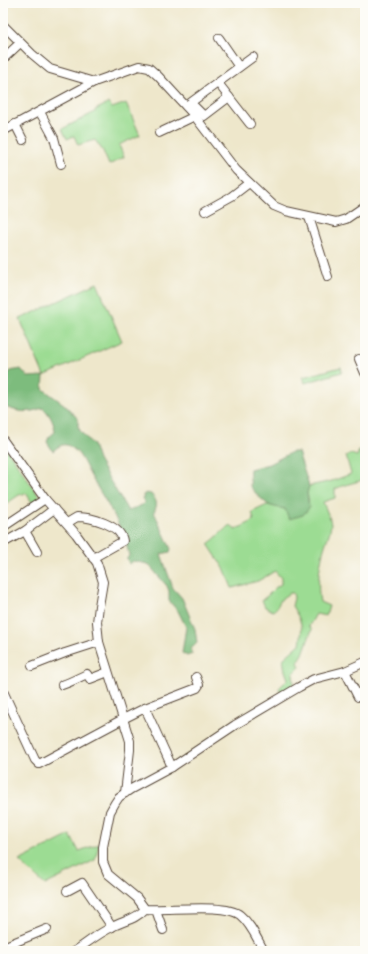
<svg xmlns="http://www.w3.org/2000/svg" width="368" height="954" font-family="'IM FELL Great Primer',serif">
<style>
.green{fill:#9cdc93;stroke:#6c8358}
.forest{fill:#7dbc7d;stroke:#5c734e}
.lines{fill:none;stroke-linecap:round;stroke-linejoin:round}
.minor-casing{stroke:#564638;stroke-width:10}
.minor{stroke:#fff;stroke-width:8}
</style>
<rect width="100%" height="100%" fill="#fdfcf7"/>
<filter id="ink" filterUnits="userSpaceOnUse"><feTurbulence type="fractalNoise" baseFrequency=".025" numOctaves="2"/><feDisplacementMap in="SourceGraphic" scale="8" xChannelSelector="R" yChannelSelector="G"/><feConvolveMatrix kernelMatrix="1 2 1 2 8 2 1 2 1" color-interpolation-filters="sRGB"/></filter>
<filter id="wash" filterUnits="userSpaceOnUse"><feTurbulence type="fractalNoise" baseFrequency=".012" numOctaves="4" result="noise"/><feDisplacementMap in="SourceGraphic" scale="16" xChannelSelector="R" yChannelSelector="G"/><feGaussianBlur stdDeviation="0.9" result="paint"/><feColorMatrix in="noise" values="0 0 0 0 0 0 0 0 0 0 0 0 0 0 0 0 0 1.4 0 .05"/><feComposite in="paint" operator="in"/></filter>
<g filter="url(#wash)">
<rect width="100%" height="100%" fill="#eee7cb"/>
<g class="green">
<polygon points="109,103 112,108 126,103 140,135 119,145 124,157 109,165 103,151 95,140 78,145 74,136 67,139 62,129 95,112 95,110"/>
<polygon points="97,283 122,341 44,376 20,319"/>
<polygon points="341,367 342,372 305,383 303,377"/>
<polygon points="3,444 41,499 33,504 26,493 19,495 3,506"/>
<path d="M359,450L365,464V479C355,483 345,484 335,489V498L323,502L330,519L331,525C330,534 326,541 324,549C319,565 317,586 320,602L329,606L326,616L316,614L309,626L312,629L303,654L298,662L300,667L293,673L294,685L281,695L279,688L288,679L285,671L283,659L300,644C303,625 302,622 292,606L294,598L293,593H290C286,595 281,598 279,603C277,607 277,608 273,611L265,607L262,600C270,595 273,588 281,584V578L275,571L258,581L232,588L225,570L208,544C217,538 222,530 231,525L235,530L253,521L254,519L252,512L267,505L285,509L309,502L307,493L309,486L332,481L351,474L346,456L351,454L357,456Z"/>
<polygon points="70,835 79,851 99,844 95,860 45,885 19,861"/>
</g>
<g class="forest">
<path d="M21,369L28,377L44,376L43,389L65,405L78,419V427L81,432L93,445L98,460L128,511L142,505L144,503L143,495L146,493L151,494C157,501 158,504 154,512L171,549L170,552L161,554L173,588L182,598L195,629L197,643L191,649L192,654L187,656L182,653L186,627L178,611L169,601V591L167,586L148,564L133,561L129,564L127,558L129,556C125,529 105,501 92,478C87,470 84,461 78,453C68,444 64,441 53,451L47,442L49,437L55,432C55,425 49,411 42,408C28,414 17,412 3,406C3,395 0,378 11,371C13,370 18,370 21,369Z"/>
<path d="M292,452H298L309,486L307,493L309,508L303,515L289,519L285,509C280,508 273,507 269,505C266,504 252,490 250,486C251,480 249,474 250,469L269,464Z"/>
</g>
</g>
<g filter="url(#ink)">
<g class="lines">
<g class="minor-casing">
<g id="minor">
<polyline points="3,25 32,54 50,69 94,82"/>
<polyline points="219,38 239,67"/>
<polyline points="3,59 20,43"/>
<polyline points="218,83 250,124"/>
<polyline points="186,106 253,57"/>
<polyline points="195,107 204,116 229,97"/>
<polyline points="40,112 54,138 61,164"/>
<polyline points="15,124 23,140"/>
<polyline points="3,131 94,82 139,66 149,68 158,76 193,114 236,170 274,206 286,211 336,222 346,219 365,206"/>
<polyline points="159,133 195,116"/>
<polyline points="205,211 232,196 249,183"/>
<polyline points="309,217 328,277"/>
<polyline points="359,359 365,373"/>
<polyline points="3,440 45,499 76,534 97,563 103,582 99,606 97,622 99,642 130,741 130,750 125,793"/>
<path d="M67,523L77,517C91,517 121,525 123,541L93,558"/>
<polyline points="3,527 45,499"/>
<polyline points="25,531 37,552"/>
<polyline points="3,543 25,531 54,509"/>
<polyline points="32,666 65,653 99,642"/>
<polyline points="345,671 358,697"/>
<path d="M62,685C71,682 78,678 87,674L90,679L108,672"/>
<polyline points="3,691 35,760 39,764 123,719 145,708 197,688 199,685 196,677"/>
<polyline points="145,708 172,767"/>
<polyline points="67,891 82,883 112,927"/>
<polyline points="156,910 163,930"/>
<polyline points="8,951 7,947 8,945 47,929"/>
<path d="M75,951C87,943 99,933 112,927C123,921 137,919 145,909"/>
<path d="M264,951C257,939 251,924 240,915C225,903 167,911 145,909L137,898L108,874L103,862V847L110,812L115,803L119,797L131,789L172,767L235,725L299,687L314,679L345,671L365,662"/>
</g>
</g>
<use href="#minor" class="minor"/>
</g>
</g>
<rect width="368" height="954" fill="none" stroke="#fdfcf7" stroke-width="16"/>
</svg>
